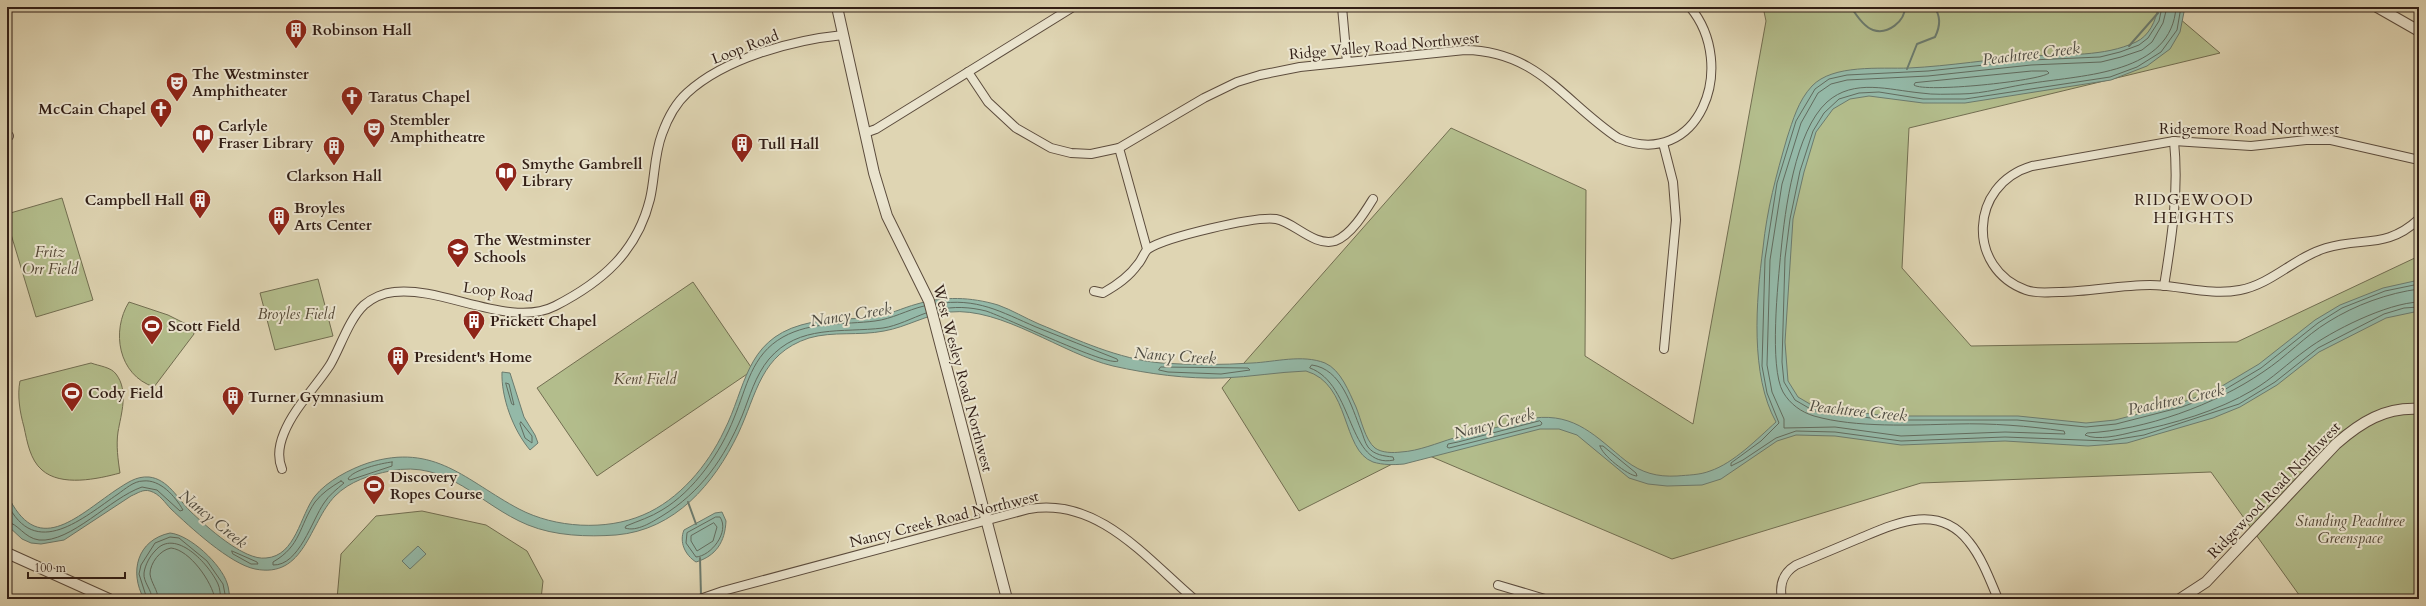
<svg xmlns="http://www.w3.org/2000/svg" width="2426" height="606" font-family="Cardo,serif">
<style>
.green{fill:#b3bd8c;stroke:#726e51}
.water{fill:#94b9a8;stroke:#6c7b6e}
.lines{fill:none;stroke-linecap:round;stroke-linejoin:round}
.shore{stroke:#626c5f;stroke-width:1}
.stream{stroke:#6c7b6e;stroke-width:2}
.minor-casing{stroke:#5c4c3d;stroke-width:10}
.tertiary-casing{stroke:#5c4c3d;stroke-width:12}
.minor{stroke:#eae4ce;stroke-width:8}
.tertiary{stroke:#eae4ce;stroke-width:10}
.labels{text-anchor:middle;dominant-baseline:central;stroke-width:4;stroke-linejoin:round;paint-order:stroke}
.poi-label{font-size:15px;font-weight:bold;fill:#311e16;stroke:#eae4ce;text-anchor:start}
.street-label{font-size:15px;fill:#311e16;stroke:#eae4ce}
.park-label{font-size:15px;font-style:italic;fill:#524634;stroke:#eae4ce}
.water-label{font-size:16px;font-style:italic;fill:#4f4c42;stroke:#eae4ce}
.neighbourhood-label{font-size:16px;letter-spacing:1px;fill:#311e16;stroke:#eae4ce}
</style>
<rect width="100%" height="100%" fill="#dfd5b3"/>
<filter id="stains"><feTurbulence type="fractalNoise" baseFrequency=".005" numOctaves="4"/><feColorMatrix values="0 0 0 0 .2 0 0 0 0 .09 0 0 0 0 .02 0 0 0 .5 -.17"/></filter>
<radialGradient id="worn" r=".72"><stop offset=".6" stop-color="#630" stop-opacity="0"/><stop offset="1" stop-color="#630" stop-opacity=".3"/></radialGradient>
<g class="green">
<polygon points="1763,7 2166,7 2220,53 1909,128 1902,268 1971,346 2237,342 2419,256 2419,594 2392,597 2394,599 2302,599 2211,472 1921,483 1672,559 1418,451 1299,511 1222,388 1451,128 1586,190 1585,356 1693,424 1766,21"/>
<polygon points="62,198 93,300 36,317 7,221 7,214"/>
<polygon points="318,279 333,336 275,350 260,293"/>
<polygon points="693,282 753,370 597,476 537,388"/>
<path d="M129,302L168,315L192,327L194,334L154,387C118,375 111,331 129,302Z"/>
<path d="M91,363C99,366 111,367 116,374C129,391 121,414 118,432C116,445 118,460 120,473C98,479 61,487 42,470C30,460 27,441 24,427C20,413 17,395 20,381Z"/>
<polygon points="422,511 486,525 527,551 543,581 541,599 337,599 341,554 376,516"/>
</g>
<g class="water">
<path d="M2158,7H2185L2180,32L2170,49L2147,66L2111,80L1965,103H1923L1869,96L1850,99L1833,109L1816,132L1804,172L1793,219L1785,342L1788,381L1798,397L1815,407L1887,416H2018L2086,423L2115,420L2181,403L2217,389L2259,364L2315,320L2340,305L2383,288L2419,280V311L2386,318L2319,352L2277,385L2240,407L2213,418L2127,443L2088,446L2005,441L1901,445L1835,436L1796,435L1777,441L1721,479L1702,485L1667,486L1648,484L1629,478L1577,435L1559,429H1540L1404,464C1393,465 1383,465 1373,462C1341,450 1351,384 1306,371C1278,372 1250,377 1223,378C1186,379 1149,374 1113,366C1062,354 1002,307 950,312C927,314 907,327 884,331C859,336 833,331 809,338C760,354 757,394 738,434C714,484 675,530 616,535C587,537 555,536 528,525C479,505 448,459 390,471C370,475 350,481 335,496C309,523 305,579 255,569C230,564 190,527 171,509C165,503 160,494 150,491C143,489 138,493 131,496L64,540L41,544L31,543L22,539L7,525V494C37,558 75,518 116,490C127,483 136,476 149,477C168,479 178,499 190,511C206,526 244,561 266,558C296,556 300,515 315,496C327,481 350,469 368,463C435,442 466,481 519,509C555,528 606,531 643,515C679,500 708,465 724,431C746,388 745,341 801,325C825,318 849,320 873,317C889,315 902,308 917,304C944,296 971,297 998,305C1012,310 1025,318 1039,324C1078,340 1118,359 1161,363C1191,365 1222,365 1252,363C1275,362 1302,354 1325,363C1341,370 1349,392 1356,407C1361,419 1365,440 1375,448C1382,453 1393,453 1401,452C1419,451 1437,443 1454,438C1481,431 1507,425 1534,418C1576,413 1596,437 1626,461C1642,473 1657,477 1677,476C1688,475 1700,475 1710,471C1734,463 1757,439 1776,422C1750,375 1756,301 1763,248C1767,209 1776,176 1787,138C1793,120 1798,101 1812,86C1833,64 1880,69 1909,68C1950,66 1991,59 2032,56C2066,54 2104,57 2136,42C2149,36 2156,21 2158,7Z"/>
<path d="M502,372L510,373L524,417L535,435L538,443L530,450C513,430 501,397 502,372Z"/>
<path d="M722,512L726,521C725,542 716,556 696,562C685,555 679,542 684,530L715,513Z"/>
<path d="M170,533C190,535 221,564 227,583C229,588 229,594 230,599H144C129,572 137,540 170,533Z"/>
<polygon points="418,546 426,554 410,569 402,561"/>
</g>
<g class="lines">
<g class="shore">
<polyline points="2162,7 2159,21 2148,38 2139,45 2120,52 2100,57 2031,60 1928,71 1847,75 1829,79 1815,89 1796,121 1777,183 1765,259 1762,366 1767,393 1779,423 1761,441 1731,463 1731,466 1743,460 1776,438 1796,431 1835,432 1901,441 2005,437 2107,441 2144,435 2239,404 2275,382 2318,348 2384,314 2404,308 2419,307"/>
<path d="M2167,7L2163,23L2152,42L2142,50L2121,57L2101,62L2031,65L1928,76L1847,80L1831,84L1818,93L1801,123L1782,184L1770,260L1767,365L1772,392L1784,419V428L1835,427L1901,436L2005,432L2065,434L2064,431C2028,426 1992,423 1956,424C1912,425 1856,428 1814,416C1801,412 1790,404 1783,392C1769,367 1778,282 1781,251C1785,210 1795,131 1827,102C1854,78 1889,90 1921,93C1934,95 1947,94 1960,94C1984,94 2010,86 2033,83C2083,75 2172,74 2176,7"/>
<polyline points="2181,7 2177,30 2161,52 2137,67 2110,77 1965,99 1923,99 1879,92 1859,93 1839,99 1824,113 1813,131 1800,171 1790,219 1785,258 1782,362 1784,382 1795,400 1814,411 1887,420 2017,420 2086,427 2116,424 2182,407 2219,393 2261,368 2318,323 2342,308 2385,291 2419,284"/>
<path d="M2032,71H2047L2049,73C2040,81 1924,93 1914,85L1915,83Z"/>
<path d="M2419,289C2388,293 2355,305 2328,322C2305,336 2286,357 2263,372C2215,405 2145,430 2087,433L2085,435C2097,441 2121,435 2133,432C2173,424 2218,411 2253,390C2272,379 2288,363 2306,350C2331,331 2387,303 2419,302"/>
<path d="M936,304C977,297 1001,312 1036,327C1063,338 1090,348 1117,359L1118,361C1108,367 1005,317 986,311C970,307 954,306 937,310"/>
<path d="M924,306C907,310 892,319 875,321C844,325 812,321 783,337C751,355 747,387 734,418C721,452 694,491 662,510C651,517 638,521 626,526L625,528C637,532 652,522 662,516C701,492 724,459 742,416C750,396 755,376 769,359C799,324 842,333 883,328C897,326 912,318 926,313"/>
<path d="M1312,365C1342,369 1351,406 1361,430C1363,435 1365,443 1368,447C1374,455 1384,456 1393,457L1394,460C1347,470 1355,384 1310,368Z"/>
<polygon points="1161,367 1248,368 1250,370 1221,374 1168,372 1159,370"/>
<polygon points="506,383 509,384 514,405 512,404"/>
<polygon points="1540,421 1542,423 1541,425 1449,448 1447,447 1448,444 1458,442"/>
<polygon points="521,422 532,436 532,443 525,438 520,424"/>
<path d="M1600,446H1603L1636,473L1637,476C1628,476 1601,454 1600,446Z"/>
<path d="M392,462V466L350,480L348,479C352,470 382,463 392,462Z"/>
<path d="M341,481L344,483C337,489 329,495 324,503C312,520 299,566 273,565V562C301,546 299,526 315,502C322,493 331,487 341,481Z"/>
<path d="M7,503C35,562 84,517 118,494C125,489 134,481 143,481C160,479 175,496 183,510L180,511L157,490L142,487C110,498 71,543 39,540C24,538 18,523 7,522"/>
<path d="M716,517H720C730,532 711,556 696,557L686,543L687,533Z"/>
<polygon points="714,523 717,527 713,541 697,551 691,541 691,536"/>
<polygon points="232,551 257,562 258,564 251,564 233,554"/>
<polyline points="147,599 139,574 141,565 155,543 170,537 179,538 207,561 223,584 226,599"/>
<path d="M152,599C152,590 143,582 144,573C145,565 150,556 155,551C175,527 209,564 218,584C220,588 220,594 221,599"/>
<path d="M158,599C158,590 151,583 150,574C150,563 160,550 171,548C190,550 212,582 215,599"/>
</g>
<g class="stream">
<path d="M1851,7C1856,15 1864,27 1873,30C1888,35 1905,21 1905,7"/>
<polyline points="2129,46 2158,13"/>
<path d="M1907,69L1917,44L1935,37C1940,27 1941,16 1934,7"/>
<polyline points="688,502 696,524"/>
<polyline points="700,558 701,596"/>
</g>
<g class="minor-casing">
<g id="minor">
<polyline points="1342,7 1347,62"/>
<path d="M968,72L988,102L1016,128L1051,148L1071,153L1091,154L1119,148L1204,98L1237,82L1260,75L1300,67L1465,50C1538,51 1564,102 1618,138C1699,172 1739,66 1690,7"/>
<polyline points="865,133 876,129 1073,7"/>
<polyline points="7,136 9,136"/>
<polyline points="1663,143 1673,182 1676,220 1664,349"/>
<polyline points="1119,148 1147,249"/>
<path d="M2419,160L2331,140H2306L2251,146L2174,141L2032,166C1968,185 1967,269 2026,290C2037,294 2049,292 2059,292C2089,292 2119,285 2150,285C2180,285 2209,296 2240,290C2272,284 2295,257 2326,248C2362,237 2387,249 2419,219"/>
<path d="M2164,286C2172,237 2179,190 2174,141"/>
<path d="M1094,291L1103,293C1117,285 1129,277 1138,264C1142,260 1144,252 1148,249C1166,237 1255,216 1276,219C1294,222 1314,247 1335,241C1351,235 1365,212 1373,199"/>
<path d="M282,469C277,457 279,445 284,433C294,408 315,388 330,365C340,348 349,319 364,305C372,298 384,293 394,292C443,286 510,329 555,306C602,282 637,252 650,199C655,178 654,155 662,134C667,120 676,103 687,93C725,58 793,40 843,35"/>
<polyline points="1498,585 1545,599"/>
<path d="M700,599L723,591L1029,509C1098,497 1146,558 1194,599"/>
<path d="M1782,599C1779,584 1783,573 1796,565C1817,556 1837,548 1858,539C1894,524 1938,502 1969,542C1982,558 1990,580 1998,599"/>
</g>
</g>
<g class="tertiary-casing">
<g id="tertiary">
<polyline points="837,7 874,173 887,216 929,301 1007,599"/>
<polyline points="2377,7 2419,31"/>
<polyline points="7,553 109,599"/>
<path d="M2180,599L2206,582L2336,444C2361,422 2385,407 2419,409"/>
</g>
</g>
<use href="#minor" class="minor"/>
<use href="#tertiary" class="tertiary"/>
</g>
<defs>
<g id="building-pin" transform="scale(1.15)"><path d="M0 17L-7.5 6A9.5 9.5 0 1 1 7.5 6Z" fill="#8f2418" stroke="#eae4ce"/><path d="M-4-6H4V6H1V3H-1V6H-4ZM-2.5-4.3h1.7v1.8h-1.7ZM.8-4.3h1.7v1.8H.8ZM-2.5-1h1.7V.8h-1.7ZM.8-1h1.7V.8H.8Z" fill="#fff"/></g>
<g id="theatre-pin" transform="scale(1.15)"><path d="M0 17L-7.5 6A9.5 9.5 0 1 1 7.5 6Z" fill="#8f2418" stroke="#eae4ce"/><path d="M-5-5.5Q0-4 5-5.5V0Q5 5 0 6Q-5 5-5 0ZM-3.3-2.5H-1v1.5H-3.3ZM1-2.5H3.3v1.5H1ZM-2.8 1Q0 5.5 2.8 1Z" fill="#fff"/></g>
<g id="church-pin" transform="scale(1.15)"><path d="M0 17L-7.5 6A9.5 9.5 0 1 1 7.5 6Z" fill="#8f2418" stroke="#eae4ce"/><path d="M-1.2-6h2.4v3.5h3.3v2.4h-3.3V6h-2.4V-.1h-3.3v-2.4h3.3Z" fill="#fff"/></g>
<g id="library-pin" transform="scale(1.15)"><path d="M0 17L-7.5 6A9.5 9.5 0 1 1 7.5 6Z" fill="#8f2418" stroke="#eae4ce"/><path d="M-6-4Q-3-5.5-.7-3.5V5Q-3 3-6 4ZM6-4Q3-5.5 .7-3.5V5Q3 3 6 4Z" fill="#fff"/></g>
<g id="school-pin" transform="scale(1.15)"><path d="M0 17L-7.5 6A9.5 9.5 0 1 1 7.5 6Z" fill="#8f2418" stroke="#eae4ce"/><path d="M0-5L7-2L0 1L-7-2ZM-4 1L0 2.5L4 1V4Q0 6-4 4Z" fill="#fff"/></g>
<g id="stadium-pin" transform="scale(1.15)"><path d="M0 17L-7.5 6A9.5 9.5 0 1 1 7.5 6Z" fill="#8f2418" stroke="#eae4ce"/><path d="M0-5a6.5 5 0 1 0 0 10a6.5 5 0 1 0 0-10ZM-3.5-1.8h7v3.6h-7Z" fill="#fff"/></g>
</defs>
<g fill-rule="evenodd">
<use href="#building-pin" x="296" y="30"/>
<use href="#theatre-pin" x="177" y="83"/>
<use href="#church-pin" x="352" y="97"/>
<use href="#church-pin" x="161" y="109"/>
<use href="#theatre-pin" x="374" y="129"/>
<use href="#library-pin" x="203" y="135"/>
<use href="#building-pin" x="742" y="144"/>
<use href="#building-pin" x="334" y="147"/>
<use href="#library-pin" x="506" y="173"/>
<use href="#building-pin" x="200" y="200"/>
<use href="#building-pin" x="279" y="217"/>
<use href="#school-pin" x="458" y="249"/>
<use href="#building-pin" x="474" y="321"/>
<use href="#stadium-pin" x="152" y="326"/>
<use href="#building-pin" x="398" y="357"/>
<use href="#stadium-pin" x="72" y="393"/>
<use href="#building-pin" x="233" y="397"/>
<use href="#stadium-pin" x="374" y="486"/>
</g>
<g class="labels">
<g class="poi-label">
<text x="312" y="30">Robinson Hall</text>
<text x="192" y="74">The Westminster<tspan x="192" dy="17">Amphitheater</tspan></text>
<text x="368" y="97">Taratus Chapel</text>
<text x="146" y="109" text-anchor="end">McCain Chapel</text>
<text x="390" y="120">Stembler<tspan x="390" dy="17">Amphitheatre</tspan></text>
<text x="218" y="126">Carlyle<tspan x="218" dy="17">Fraser Library</tspan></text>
<text x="758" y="144">Tull Hall</text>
<text x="522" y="164">Smythe Gambrell<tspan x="522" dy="17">Library</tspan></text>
<text x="334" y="176" text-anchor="middle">Clarkson Hall</text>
<text x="184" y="200" text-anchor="end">Campbell Hall</text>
<text x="294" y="208">Broyles<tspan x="294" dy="17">Arts Center</tspan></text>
<text x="474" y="240">The Westminster<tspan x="474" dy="17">Schools</tspan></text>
<text x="490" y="321">Prickett Chapel</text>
<text x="168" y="326">Scott Field</text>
<text x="414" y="357">President's Home</text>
<text x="88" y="393">Cody Field</text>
<text x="248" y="397">Turner Gymnasium</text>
<text x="390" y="477">Discovery<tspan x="390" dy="17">Ropes Course</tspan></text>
</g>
<g class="street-label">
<text transform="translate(1384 46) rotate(-5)">Ridge Valley Road Northwest</text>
<text transform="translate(745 47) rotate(-21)">Loop Road</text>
<text x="2249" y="129">Ridgemore Road Northwest</text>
<text transform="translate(498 292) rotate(8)">Loop Road</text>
<text transform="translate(963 378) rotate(75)">West Wesley Road Northwest</text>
<text transform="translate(2274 490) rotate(-46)">Ridgewood Road Northwest</text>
<text transform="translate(944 519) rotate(-14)">Nancy Creek Road Northwest</text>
</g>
<g class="park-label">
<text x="50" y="252">Fritz<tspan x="50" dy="17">Orr Field</tspan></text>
<text x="296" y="314">Broyles Field</text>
<text x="645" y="379">Kent Field</text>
<text x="2350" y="521">Standing Peachtree<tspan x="2350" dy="17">Greenspace</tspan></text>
</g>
<g class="water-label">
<text transform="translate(2031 54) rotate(-7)">Peachtree Creek</text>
<text transform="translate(851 315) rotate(-9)">Nancy Creek</text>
<text transform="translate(1175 356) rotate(4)">Nancy Creek</text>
<text transform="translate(2176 400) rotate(-12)">Peachtree Creek</text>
<text transform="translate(1858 411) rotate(6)">Peachtree Creek</text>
<text transform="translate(1494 424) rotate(-14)">Nancy Creek</text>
<text transform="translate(213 519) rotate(39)">Nancy Creek</text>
</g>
<g class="neighbourhood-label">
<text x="2194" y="200">RIDGEWOOD<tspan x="2194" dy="18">HEIGHTS</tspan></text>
</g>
</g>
<rect width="2426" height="606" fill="none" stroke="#dfd5b3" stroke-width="24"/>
<rect x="8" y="8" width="2410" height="590" fill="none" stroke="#311e16" stroke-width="2"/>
<rect x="12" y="12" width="2402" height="582" fill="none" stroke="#311e16"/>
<path d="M28 572v6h97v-6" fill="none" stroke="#311e16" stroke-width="2"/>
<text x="34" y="572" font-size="12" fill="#311e16" stroke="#eae4ce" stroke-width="3" paint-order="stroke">100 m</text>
<rect width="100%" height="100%" filter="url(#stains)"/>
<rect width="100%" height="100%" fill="url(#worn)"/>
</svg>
